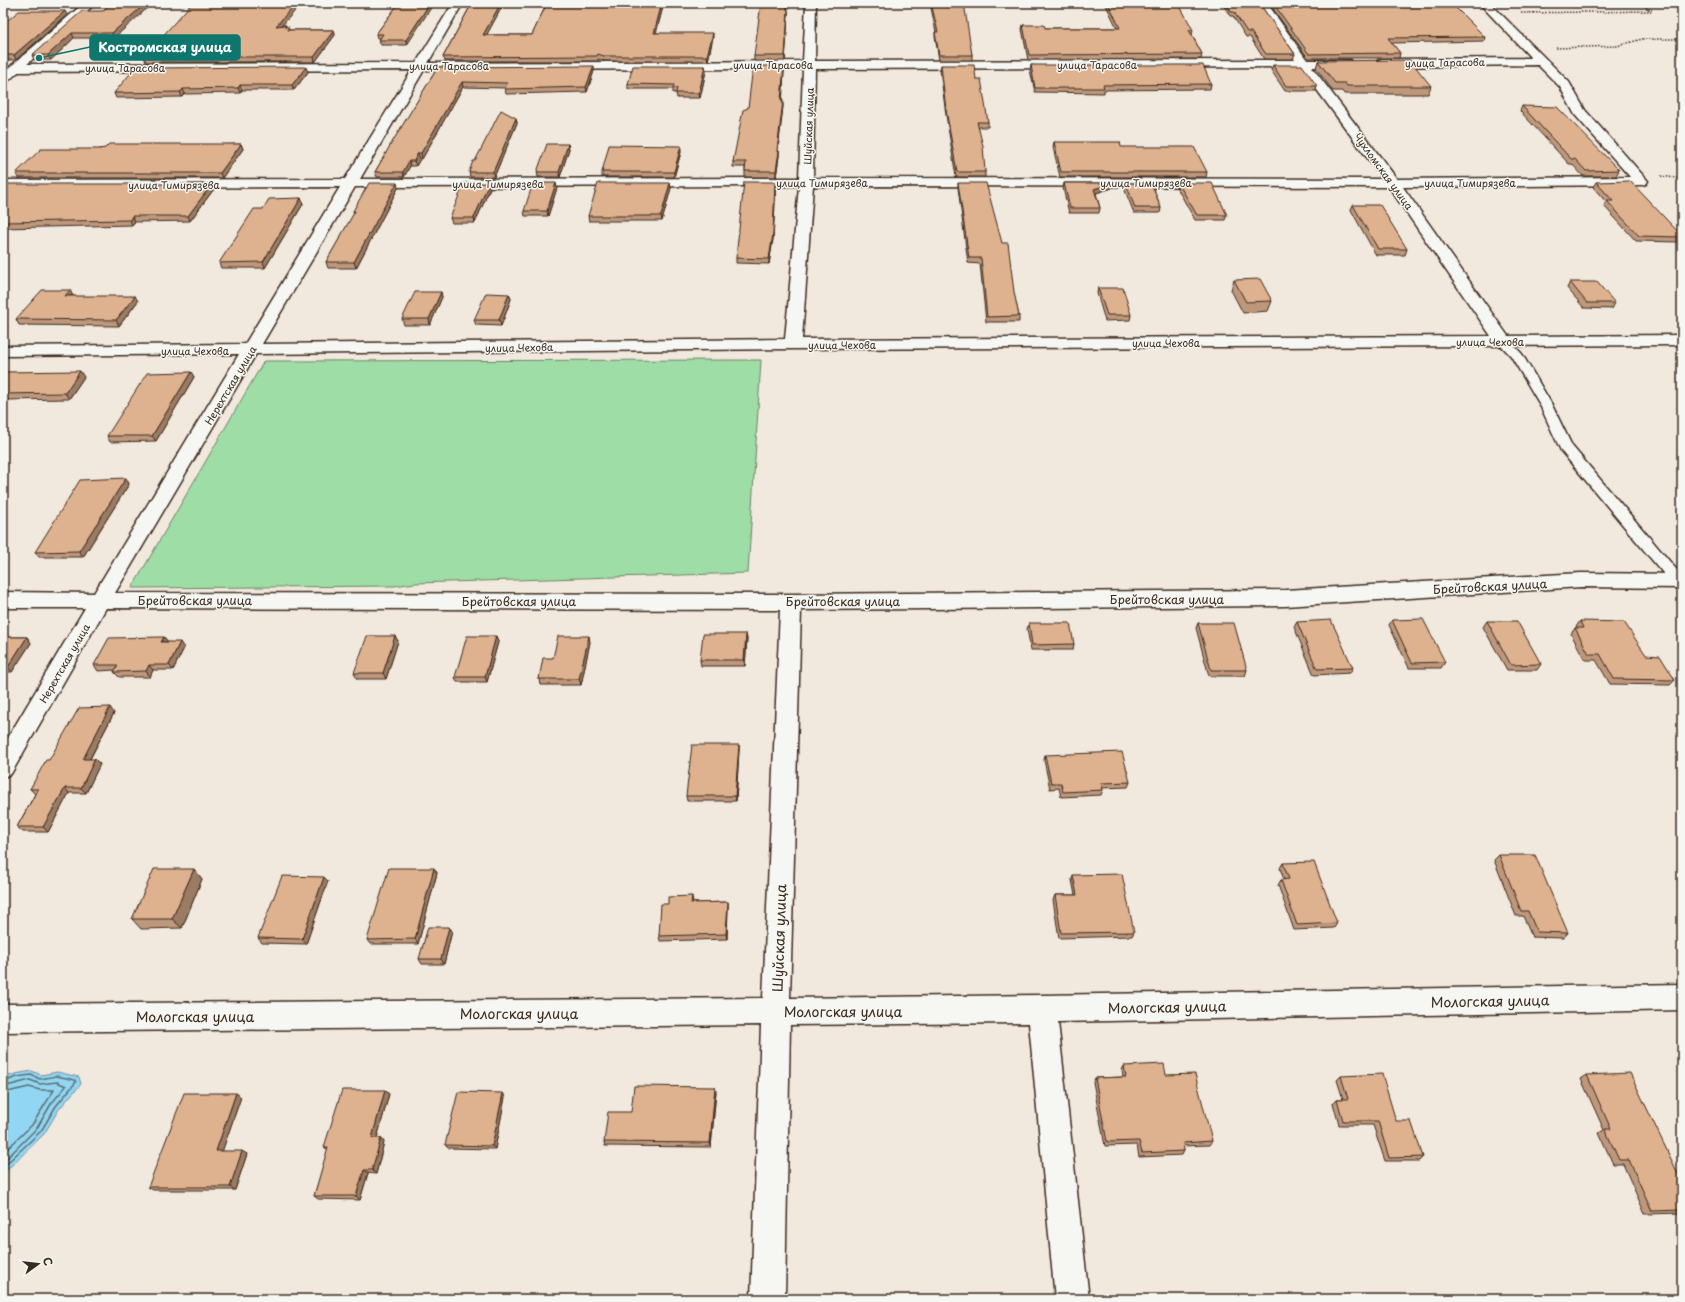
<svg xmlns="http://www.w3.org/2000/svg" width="1685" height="1302" font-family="'Playpen Sans',sans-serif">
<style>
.green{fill:#9edda6;stroke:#6c8462}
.water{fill:#91d6f2;stroke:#6f919d}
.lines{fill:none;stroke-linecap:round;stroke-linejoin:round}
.shore{stroke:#5d6f73;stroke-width:1.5}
.service-casing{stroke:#3b2a1e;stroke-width:3}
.minor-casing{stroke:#3b2a1e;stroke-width:3}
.tertiary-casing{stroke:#3b2a1e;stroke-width:3}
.path{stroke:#3b2a1e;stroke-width:1.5;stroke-dasharray:1.5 1.5;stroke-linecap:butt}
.service{fill:#f6f6f2;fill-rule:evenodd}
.minor{fill:#f6f6f2;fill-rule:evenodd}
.tertiary{fill:#f6f6f2;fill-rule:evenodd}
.wall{fill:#bf987b;stroke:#3b2a1e}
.shaded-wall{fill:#9b7c64;stroke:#3b2a1e}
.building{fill:#deb18f;stroke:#3b2a1e}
.labels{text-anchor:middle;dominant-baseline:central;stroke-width:3;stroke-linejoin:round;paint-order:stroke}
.far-street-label{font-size:10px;fill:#3b2a1e;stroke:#f6f6f2}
.street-label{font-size:12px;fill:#3b2a1e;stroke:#f6f6f2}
.near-street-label{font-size:14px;fill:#3b2a1e;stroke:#f6f6f2}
.leader{fill:none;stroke:#0f766e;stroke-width:1.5}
.callout-dot{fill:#0f766e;stroke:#f6f6f2;stroke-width:1.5}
.callout{fill:#0f766e;stroke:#0f766e;stroke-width:1.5}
.callout-label{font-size:13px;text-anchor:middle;font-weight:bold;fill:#fff}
</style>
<rect width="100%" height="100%" fill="#f1e8de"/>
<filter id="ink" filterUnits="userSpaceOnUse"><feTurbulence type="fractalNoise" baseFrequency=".025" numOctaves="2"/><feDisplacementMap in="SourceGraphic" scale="8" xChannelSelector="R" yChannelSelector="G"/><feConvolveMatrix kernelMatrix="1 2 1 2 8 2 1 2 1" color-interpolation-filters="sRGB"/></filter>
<g filter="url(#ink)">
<polygon class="green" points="761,360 748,573 415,583 394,586 132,588 264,361"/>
<polygon class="water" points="32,1071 41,1075 57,1072 79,1077 81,1084 59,1109 44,1134 7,1170 3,1171 3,1078 15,1074"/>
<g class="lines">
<g class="shore">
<polyline points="3,1082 17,1077 31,1075 40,1079 57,1076 75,1080 76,1082 56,1106 41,1131 3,1167"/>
<polyline points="3,1087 30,1080 40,1084 57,1082 66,1086 51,1104 37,1128 3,1162"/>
<polyline points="3,1093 29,1087 40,1090 54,1090 32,1125 3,1153"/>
</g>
<g class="service-casing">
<polygon id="service" points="1503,337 1507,338 1522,354 1551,403 1572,446 1682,576 1682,585 1678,586 1673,585 1561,451 1539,403 1511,356 1497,341 1499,338"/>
</g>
<g class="minor-casing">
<path id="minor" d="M453,3H463L428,63L803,61L806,3H816L815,61L1295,60L1257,3H1267L1307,60H1351L1353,63L1351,66L1347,67H1312L1397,179L1630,177L1575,115L1560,87L1538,65L1382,67L1378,66L1376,63L1378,60L1382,59L1531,58L1479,3H1490L1569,82L1585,110L1648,181L1646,184L1641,185L1403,187L1508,336L1682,335V345L793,349L256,354L115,593L791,594L1285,590L1581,573L1682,574V588L1581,587L1285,606L801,610L790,998L1042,995L1682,984V1010L1058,1022L1089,1299H1055L1029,1023L790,1025L785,1299H751L761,1025L3,1032V1004L763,998L780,610L106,608L11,774L3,777V746L85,608H3V592L94,593L239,354L3,356V346L245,344L340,187L3,188V180L345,179L412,70L16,72L12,71L10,68L12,65L16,64L416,63ZM1300,67L1383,179L813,178L815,69ZM803,69L799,178L360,179L424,70ZM799,186L785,339L262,344L355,187ZM813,186L1389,187L1491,336L802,339Z"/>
</g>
<g class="tertiary-casing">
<polygon id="tertiary" points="84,3 96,3 7,82 3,83 3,73"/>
</g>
<g class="path">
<polyline points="1521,13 1651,11 1641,3"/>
<polyline points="1556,48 1617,46 1642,39 1682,39"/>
<polyline points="1661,176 1682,179"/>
</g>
<use href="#service" class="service"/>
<use href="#minor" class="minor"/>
<use href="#tertiary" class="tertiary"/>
</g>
<g class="wall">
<polygon points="399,3 407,45 381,45 379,40 380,38 377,38 376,34"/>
<polygon points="472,3 504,3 486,35 532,35 547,3 664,3 656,33 713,37 708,61 605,61 598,59 598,61 445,61 443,57"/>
<polygon points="788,3 787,10 788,14 785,61 754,61 754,56"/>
<polygon points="930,3 961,3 972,55 972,60 939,60 935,36 935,32 936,32"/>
<polygon points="1105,3 1168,3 1170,6 1193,30 1192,35 1202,54 1201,59 1028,60 1022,29 1023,25 1045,28 1117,28"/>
<polygon points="1222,3 1259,3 1295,54 1293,59 1264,59 1250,37 1246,37 1233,16 1230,16"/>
<polygon points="1269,3 1451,3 1485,37 1484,41 1392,43 1400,53 1399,58 1308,58"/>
<polygon points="103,11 114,38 74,38 51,60 34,60 32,55"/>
<polygon points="67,15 16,60 3,60 3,24"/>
<polygon points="282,25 286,25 286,27 290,30 334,30 335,35 315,62 146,62 144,57"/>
<polygon points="1318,61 1431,86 1428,94 1344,94 1342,91 1333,91 1316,68"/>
<polygon points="941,65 976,79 988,122 988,127 978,127 985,172 985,177 956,177 946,115 940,70"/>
<polygon points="1031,65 1211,84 1210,89 1104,90 1104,93 1035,92 1030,70"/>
<polygon points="1273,65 1317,86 1316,91 1285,91 1271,70"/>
<polygon points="705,66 706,71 700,98 677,98 676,93 673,93 673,89 628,89 628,84"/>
<polygon points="438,67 594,71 587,92 506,94 505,89 505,88 463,87 422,159 420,159 416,166 410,166 404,177 377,177 375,172"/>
<polygon points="784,71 782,101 783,106 778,151 779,151 779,156 776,177 745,177 745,167 733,167 733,162 748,108"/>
<polygon points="308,72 294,90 242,90 240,93 185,94 182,97 116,98 114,93"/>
<polygon points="1522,106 1619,170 1616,176 1583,176 1572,164 1569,164 1520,111"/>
<polygon points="516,118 517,123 494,177 470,177 469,172 475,161"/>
<polygon points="1054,142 1207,172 1206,177 1060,177 1053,147"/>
<polygon points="241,144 243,149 222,178 19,178 16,173 100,149"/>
<polygon points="568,144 569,149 560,177 538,177 537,172"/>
<polygon points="681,152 674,177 602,177 602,172"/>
<polygon points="1596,182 1682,236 1682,238 1680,242 1636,241 1604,206 1606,202 1593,187"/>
<polygon points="489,183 490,188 475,223 452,223 450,218"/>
<polygon points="958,183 1002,243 1019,316 1019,322 986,322 980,264 968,263 958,188"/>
<polygon points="1064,183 1113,183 1112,188 1096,193 1100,208 1099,213 1069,213 1063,188"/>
<polygon points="1126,183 1158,183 1157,188 1154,189 1161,208 1160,213 1134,213 1124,188"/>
<polygon points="1178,183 1227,215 1225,220 1195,220 1177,188"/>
<polygon points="212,184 214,189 190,221 135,222 132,225 3,228 3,186"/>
<polygon points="398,188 356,268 328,268 326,262 354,214 353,211"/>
<polygon points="557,188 548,216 525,216 524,211"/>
<polygon points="671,188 662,221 589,221 588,216"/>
<polygon points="776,188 773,239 769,264 736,263 736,258"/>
<polygon points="301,198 303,204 265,268 221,268 219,263 263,209"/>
<polygon points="1353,205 1407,249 1405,255 1376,255 1351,210"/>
<polygon points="1234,280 1272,301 1268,311 1243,313 1231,290"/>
<polygon points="1570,282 1615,303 1612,309 1584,308 1567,288"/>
<polygon points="1098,288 1131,315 1130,320 1105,321 1097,293"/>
<polygon points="441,292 442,297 430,325 404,325 402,319"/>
<polygon points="509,294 511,299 501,326 476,325 474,320"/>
<polygon points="73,296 138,301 119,326 19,325 16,319"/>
<polygon points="3,372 84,377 69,399 3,400"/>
<polygon points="191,372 194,377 156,441 110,442 107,436"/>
<polygon points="126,478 129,484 83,557 39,557 35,552"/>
<polygon points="1392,620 1445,662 1441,668 1409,668 1389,625"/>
<polygon points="1487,621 1541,664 1537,670 1507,670 1483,627"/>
<polygon points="1580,621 1646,655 1675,680 1670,685 1610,684 1596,660 1585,660 1571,634 1575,628 1576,628 1576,627"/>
<polygon points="1297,622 1353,668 1350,673 1314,675 1294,627"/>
<polygon points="1029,623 1074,644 1073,650 1031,650 1027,629"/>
<polygon points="1198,623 1247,670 1245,676 1209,676 1196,628"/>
<polygon points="746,634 747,639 745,666 701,666 700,660"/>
<polygon points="395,636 398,641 386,679 357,679 354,673"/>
<polygon points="496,636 498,642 487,682 457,682 455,677"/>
<polygon points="3,637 27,637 31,643 12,672 3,672"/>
<polygon points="164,637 168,642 184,648 173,670 153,670 150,677 119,677 114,672 115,670 98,671 94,665"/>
<polygon points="590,642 581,685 540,685 539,679 553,658"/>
<polygon points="114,713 90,759 100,764 86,793 69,793 48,832 23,832 17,827 35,794 30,789 49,760"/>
<polygon points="739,745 739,750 736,801 687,801 686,796"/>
<polygon points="1045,755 1130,782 1128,787 1102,788 1103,790 1101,795 1061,797 1059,788 1050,789 1044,760"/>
<polygon points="1499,855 1568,933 1563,938 1532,937 1523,916 1516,916 1494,860"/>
<polygon points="1283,863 1337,923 1334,928 1294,930 1278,885 1281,880 1284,880 1280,868"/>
<polygon points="434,868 437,873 418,944 370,944 367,940"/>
<polygon points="194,869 202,879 182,928 141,929 132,919"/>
<polygon points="1073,875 1134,932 1132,936 1059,938 1053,900 1055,895 1075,895 1072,880"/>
<polygon points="328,881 306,944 262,943 258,938"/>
<polygon points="692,896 693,903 728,902 728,906 727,939 660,941 659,936 668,904"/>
<polygon points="449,927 452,931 444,964 422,964 419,959"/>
<polygon points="1124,1066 1166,1075 1212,1141 1209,1145 1183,1146 1184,1151 1182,1155 1139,1157 1137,1145 1105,1146 1093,1082 1095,1078 1123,1077 1122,1070"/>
<polygon points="1587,1075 1682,1182 1682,1213 1645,1214 1623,1164 1613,1164 1599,1133 1604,1130 1581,1079"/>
<polygon points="1341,1076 1396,1121 1423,1157 1419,1161 1385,1161 1373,1125 1339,1125 1333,1103 1337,1099 1343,1099 1337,1080"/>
<polygon points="716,1091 711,1147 605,1146 604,1142"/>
<polygon points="236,1093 241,1097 222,1151 247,1154 235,1190 153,1190 148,1187"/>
<polygon points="503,1093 505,1097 495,1149 448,1148 445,1145"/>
<polygon points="389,1094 377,1138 381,1138 384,1142 376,1174 368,1173 360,1200 318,1199 314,1196 328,1150 324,1147"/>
</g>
<g class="shaded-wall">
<polygon points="146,3 153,3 114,38 112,33"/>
<polygon points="296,3 302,3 278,30 276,26"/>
<polygon points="430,3 434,3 407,45 406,40"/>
<polygon points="501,3 504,3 484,40 483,35"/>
<polygon points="662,3 664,3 655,37 654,33"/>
<polygon points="788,10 788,14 785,61 785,56"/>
<polygon points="65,11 67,15 16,60 14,55"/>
<polygon points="334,30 335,35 315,62 314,57"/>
<polygon points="72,33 74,38 51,60 48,55"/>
<polygon points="713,33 713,37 708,61 707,56"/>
<polygon points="594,66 594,71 587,92 586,87"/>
<polygon points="705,66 706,71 700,98 699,93"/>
<polygon points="784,66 784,71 782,106 781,101"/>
<polygon points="306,67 308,72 294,90 292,85"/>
<polygon points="462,82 463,87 422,159 421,153"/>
<polygon points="240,85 242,90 240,93 238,88"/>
<polygon points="183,89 185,94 182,97 180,92"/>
<polygon points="783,101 783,106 777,156 777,151"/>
<polygon points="516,118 517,123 494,177 493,172"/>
<polygon points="241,144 243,149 222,178 220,173"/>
<polygon points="568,144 569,149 560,177 559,172"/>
<polygon points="681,146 681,152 674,177 674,172"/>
<polygon points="779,151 779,156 776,177 776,171"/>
<polygon points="418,153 420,159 416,166 414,161"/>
<polygon points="409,161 410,166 404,177 403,172"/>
<polygon points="775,182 773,239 769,264 769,259"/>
<polygon points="397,183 398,188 356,268 354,262"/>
<polygon points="489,183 490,188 475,223 474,218"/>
<polygon points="556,183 557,188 548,216 547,211"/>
<polygon points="670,183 671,188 662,221 661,216"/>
<polygon points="1113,183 1112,188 1093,194 1094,189"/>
<polygon points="1158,183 1157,188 1151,191 1152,185"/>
<polygon points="212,184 214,189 190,221 188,216"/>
<polygon points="301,198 303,204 265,268 263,262"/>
<polygon points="132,216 135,222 132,225 130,220"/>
<polygon points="70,290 73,296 65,296"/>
<polygon points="441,292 442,297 430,325 429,319"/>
<polygon points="509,294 511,299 501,326 499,320"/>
<polygon points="135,296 138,301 119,326 116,320"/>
<polygon points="80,371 84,377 69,399 65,393"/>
<polygon points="191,372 194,377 156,441 152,436"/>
<polygon points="126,478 129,484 83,557 79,551"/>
<polygon points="746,634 747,639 745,666 744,660"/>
<polygon points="395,636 398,641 386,679 383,673"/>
<polygon points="496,636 498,642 487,682 485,677"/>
<polygon points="589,636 590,642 581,685 579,679"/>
<polygon points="27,637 31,643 12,672 8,667"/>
<polygon points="164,637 168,642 161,642"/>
<polygon points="180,642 184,648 173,670 169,665"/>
<polygon points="149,665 153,670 150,677 146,671"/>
<polygon points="110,707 114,713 87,764 83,759"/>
<polygon points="739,745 739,750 736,801 735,796"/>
<polygon points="95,759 100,764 86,793 81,788"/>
<polygon points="65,788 69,793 48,832 43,827"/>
<polygon points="434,868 437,873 418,944 415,939"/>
<polygon points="194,869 202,879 182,928 172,919"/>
<polygon points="324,877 328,881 306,944 302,939"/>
<polygon points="728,902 728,906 727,939 726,934"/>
<polygon points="449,927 452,931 444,964 441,959"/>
<polygon points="715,1087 716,1091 711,1147 710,1143"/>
<polygon points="385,1090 389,1094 376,1142 372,1138"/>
<polygon points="236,1093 241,1097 221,1155 216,1151"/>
<polygon points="503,1093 505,1097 495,1149 492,1146"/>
<polygon points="381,1138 384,1142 376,1174 372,1170"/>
<polygon points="242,1151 247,1154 235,1190 230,1187"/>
<polygon points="364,1170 368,1173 360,1200 356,1196"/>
</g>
<g class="building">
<polygon points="111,3 146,3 112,33 72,33 48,55 32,55 82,11 103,11"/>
<polygon points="192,3 296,3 276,26 286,25 284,27 289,27 287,30 334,30 314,57 144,57"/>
<polygon points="399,3 430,3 406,40 379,40 383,34 376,34"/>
<polygon points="472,3 501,3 483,35 532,35 547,3 662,3 654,33 713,33 707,56 604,56 598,54 597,56 443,57"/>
<polygon points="761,3 787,3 787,10 788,10 785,56 754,56"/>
<polygon points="931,3 964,3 972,55 939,55 935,32 938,32"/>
<polygon points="1108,3 1168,3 1170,6 1180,6 1193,30 1189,30 1202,54 1029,55 1023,25 1044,25 1045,28 1120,28"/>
<polygon points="1226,3 1259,3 1295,54 1266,54 1251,32 1247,32 1234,12 1231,12"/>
<polygon points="1273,3 1451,3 1485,37 1388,38 1400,53 1309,54"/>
<polygon points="19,11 65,11 14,55 3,55 3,24"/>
<polygon points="1410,60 1431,86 1347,86 1345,83 1335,83 1318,61"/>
<polygon points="941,65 974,65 976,79 981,79 988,122 977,122 983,146 985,172 957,172 946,110"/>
<polygon points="1031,65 1203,65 1211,84 1103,85 1104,88 1035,88"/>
<polygon points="1273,65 1302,65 1317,86 1286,86"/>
<polygon points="594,66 586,87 505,89 507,83 462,82 421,153 418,153 414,161 409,161 403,172 375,172 391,144 438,67"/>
<polygon points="633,66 705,66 699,93 676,93 677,88 673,88 674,85 628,84"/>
<polygon points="753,66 784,66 781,101 783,101 777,151 779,151 776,171 745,171 746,162 733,162 743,110 748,108"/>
<polygon points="306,67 292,85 240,85 238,88 183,89 180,92 114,93 135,68"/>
<polygon points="1522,106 1557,107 1619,170 1586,171 1575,159 1571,159"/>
<polygon points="501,110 516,118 493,172 469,172 473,161 475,161"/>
<polygon points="1054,142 1120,142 1121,147 1194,147 1207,172 1061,172"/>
<polygon points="109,144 241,144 220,173 16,173 41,149 100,149 105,148"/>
<polygon points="547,144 568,144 559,172 537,172"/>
<polygon points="609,145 681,146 674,172 602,172"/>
<polygon points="1630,181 1682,236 1682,237 1639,236 1607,201 1613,201 1596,182"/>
<polygon points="744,182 775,182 773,234 769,259 736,258"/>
<polygon points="369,183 397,183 354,262 326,262 355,211 353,211"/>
<polygon points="464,183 489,183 474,218 450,218"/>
<polygon points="533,183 556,183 547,211 524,211"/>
<polygon points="598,183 670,183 661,216 588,216"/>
<polygon points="958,183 986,183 1002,243 1008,243 1014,292 1019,316 987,317 981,258 969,258"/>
<polygon points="1064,183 1113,183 1094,189 1100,208 1070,208"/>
<polygon points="1126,183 1158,183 1152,185 1161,208 1135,208"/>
<polygon points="1178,183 1212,183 1227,215 1197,215"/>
<polygon points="5,184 212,184 188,216 132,216 130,220 3,222 3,186"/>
<polygon points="301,198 263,262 219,263 254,209 263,209 269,199"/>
<polygon points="1353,205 1380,205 1407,249 1378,249"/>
<polygon points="1260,279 1272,301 1246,302 1234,280"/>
<polygon points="1570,282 1597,282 1615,303 1587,303"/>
<polygon points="1098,288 1123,288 1131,315 1107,315"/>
<polygon points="42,290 70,290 65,296 135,296 116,320 16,319"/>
<polygon points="415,292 441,292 429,319 402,319"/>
<polygon points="486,293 509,294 499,320 474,320"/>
<polygon points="80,371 65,393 3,394 3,372"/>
<polygon points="191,372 152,436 107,436 147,373"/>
<polygon points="126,478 79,551 35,552 80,480"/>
<polygon points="1423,619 1445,662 1412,663 1392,620"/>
<polygon points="1331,620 1353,668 1317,669 1297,622"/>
<polygon points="1487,621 1517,621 1541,664 1511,665"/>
<polygon points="1580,621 1624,622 1646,655 1660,656 1675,680 1614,679 1600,654 1589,654 1575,628 1583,628"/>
<polygon points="1029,623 1070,623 1074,644 1032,645"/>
<polygon points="1198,623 1234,623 1247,670 1211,670"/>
<polygon points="703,634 746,634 744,660 700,660"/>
<polygon points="367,636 395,636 383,673 354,673"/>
<polygon points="467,636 496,636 485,677 455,677"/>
<polygon points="558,636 589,636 579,679 539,679 543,658 553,658"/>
<polygon points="3,637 27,637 8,667 3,667"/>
<polygon points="164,637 161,642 180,642 169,665 149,665 146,671 114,672 118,665 94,665 109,638"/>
<polygon points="110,707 83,759 95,759 81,788 65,788 43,827 17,827 38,789 30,789 46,760 49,760 79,708"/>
<polygon points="692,745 739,745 735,796 686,796"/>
<polygon points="1122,752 1130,782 1101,783 1103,790 1063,792 1061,783 1051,783 1045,755"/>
<polygon points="1499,855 1535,855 1568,933 1537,932 1528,911 1521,911"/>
<polygon points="1314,862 1337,923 1297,925 1281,880 1289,879 1283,863"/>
<polygon points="389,868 434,868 415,939 367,940"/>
<polygon points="154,869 194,869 172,919 132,919"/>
<polygon points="1122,874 1134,932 1061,933 1055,895 1077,895 1073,875"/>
<polygon points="282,876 324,877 302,939 258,938"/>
<polygon points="692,896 691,903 728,902 726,934 659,936 661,904 668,904 668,897"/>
<polygon points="428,927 449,927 441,959 419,959"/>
<polygon points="1164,1064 1166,1075 1195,1074 1212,1141 1183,1143 1184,1151 1142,1153 1139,1141 1107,1142 1095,1078 1126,1077 1124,1066"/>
<polygon points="1630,1073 1682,1182 1682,1210 1652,1211 1629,1160 1619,1160 1605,1129 1611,1129 1587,1075"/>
<polygon points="1382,1074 1396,1121 1411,1121 1423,1157 1389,1158 1378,1121 1343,1121 1337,1099 1348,1099 1341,1076"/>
<polygon points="634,1086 715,1087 710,1143 604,1142 608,1112 631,1112"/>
<polygon points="342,1090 385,1090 372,1138 381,1138 372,1170 364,1170 356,1196 314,1196 328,1147 324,1147"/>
<polygon points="458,1092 503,1093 492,1146 445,1145"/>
<polygon points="184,1093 236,1093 216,1151 242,1151 230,1187 148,1187"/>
</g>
</g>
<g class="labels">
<g class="far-street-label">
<text transform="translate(1445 62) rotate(-1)">улица Тарасова</text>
<text x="773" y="64">улица Тарасова</text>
<text x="1097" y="64">улица Тарасова</text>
<text x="449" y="65">улица Тарасова</text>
<text x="125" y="67">улица Тарасова</text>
<text transform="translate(808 126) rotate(-88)">Шуйская улица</text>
<text transform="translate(1384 171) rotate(54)">Чухломская улица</text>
<text x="822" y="182">улица Тимирязева</text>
<text x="1146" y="182">улица Тимирязева</text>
<text x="1470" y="182">улица Тимирязева</text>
<text x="498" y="183">улица Тимирязева</text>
<text x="174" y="184">улица Тимирязева</text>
<text x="1490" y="341">улица Чехова</text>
<text x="1166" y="342">улица Чехова</text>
<text x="842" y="344">улица Чехова</text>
<text transform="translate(519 347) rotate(-1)">улица Чехова</text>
<text x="195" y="350">улица Чехова</text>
<text transform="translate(230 385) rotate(-59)">Нерехтская улица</text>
<text transform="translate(64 663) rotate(-60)">Нерехтская улица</text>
</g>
<g class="street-label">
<text transform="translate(1490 586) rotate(-3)">Брейтовская улица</text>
<text x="1167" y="599">Брейтовская улица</text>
<text x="195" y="600">Брейтовская улица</text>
<text x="519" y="601">Брейтовская улица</text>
<text x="843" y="601">Брейтовская улица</text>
</g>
<g class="near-street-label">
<text transform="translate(779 938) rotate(-88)">Шуйская улица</text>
<text transform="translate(1490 1001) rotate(-1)">Мологская улица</text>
<text transform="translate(1167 1007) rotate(-1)">Мологская улица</text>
<text x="843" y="1011">Мологская улица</text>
<text x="519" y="1013">Мологская улица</text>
<text x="195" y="1016">Мологская улица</text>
</g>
</g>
<path class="leader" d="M39 58L90 47"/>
<circle class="callout-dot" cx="39" cy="58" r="4"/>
<rect class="callout" x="90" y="35" width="150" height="25" rx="4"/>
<g class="callout-label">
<text x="165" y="52">Костромская улица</text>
</g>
<rect width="1685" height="1302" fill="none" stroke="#f6f6f2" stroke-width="16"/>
<rect x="8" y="8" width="1669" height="1286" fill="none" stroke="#3b2a1e" stroke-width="1.5" filter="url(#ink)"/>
<g transform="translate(38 1264) rotate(75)" stroke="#f6f6f2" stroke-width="3" paint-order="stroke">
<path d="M0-3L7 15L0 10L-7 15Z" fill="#3b2a1e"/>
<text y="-6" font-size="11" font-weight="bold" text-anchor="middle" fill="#3b2a1e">С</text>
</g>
</svg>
